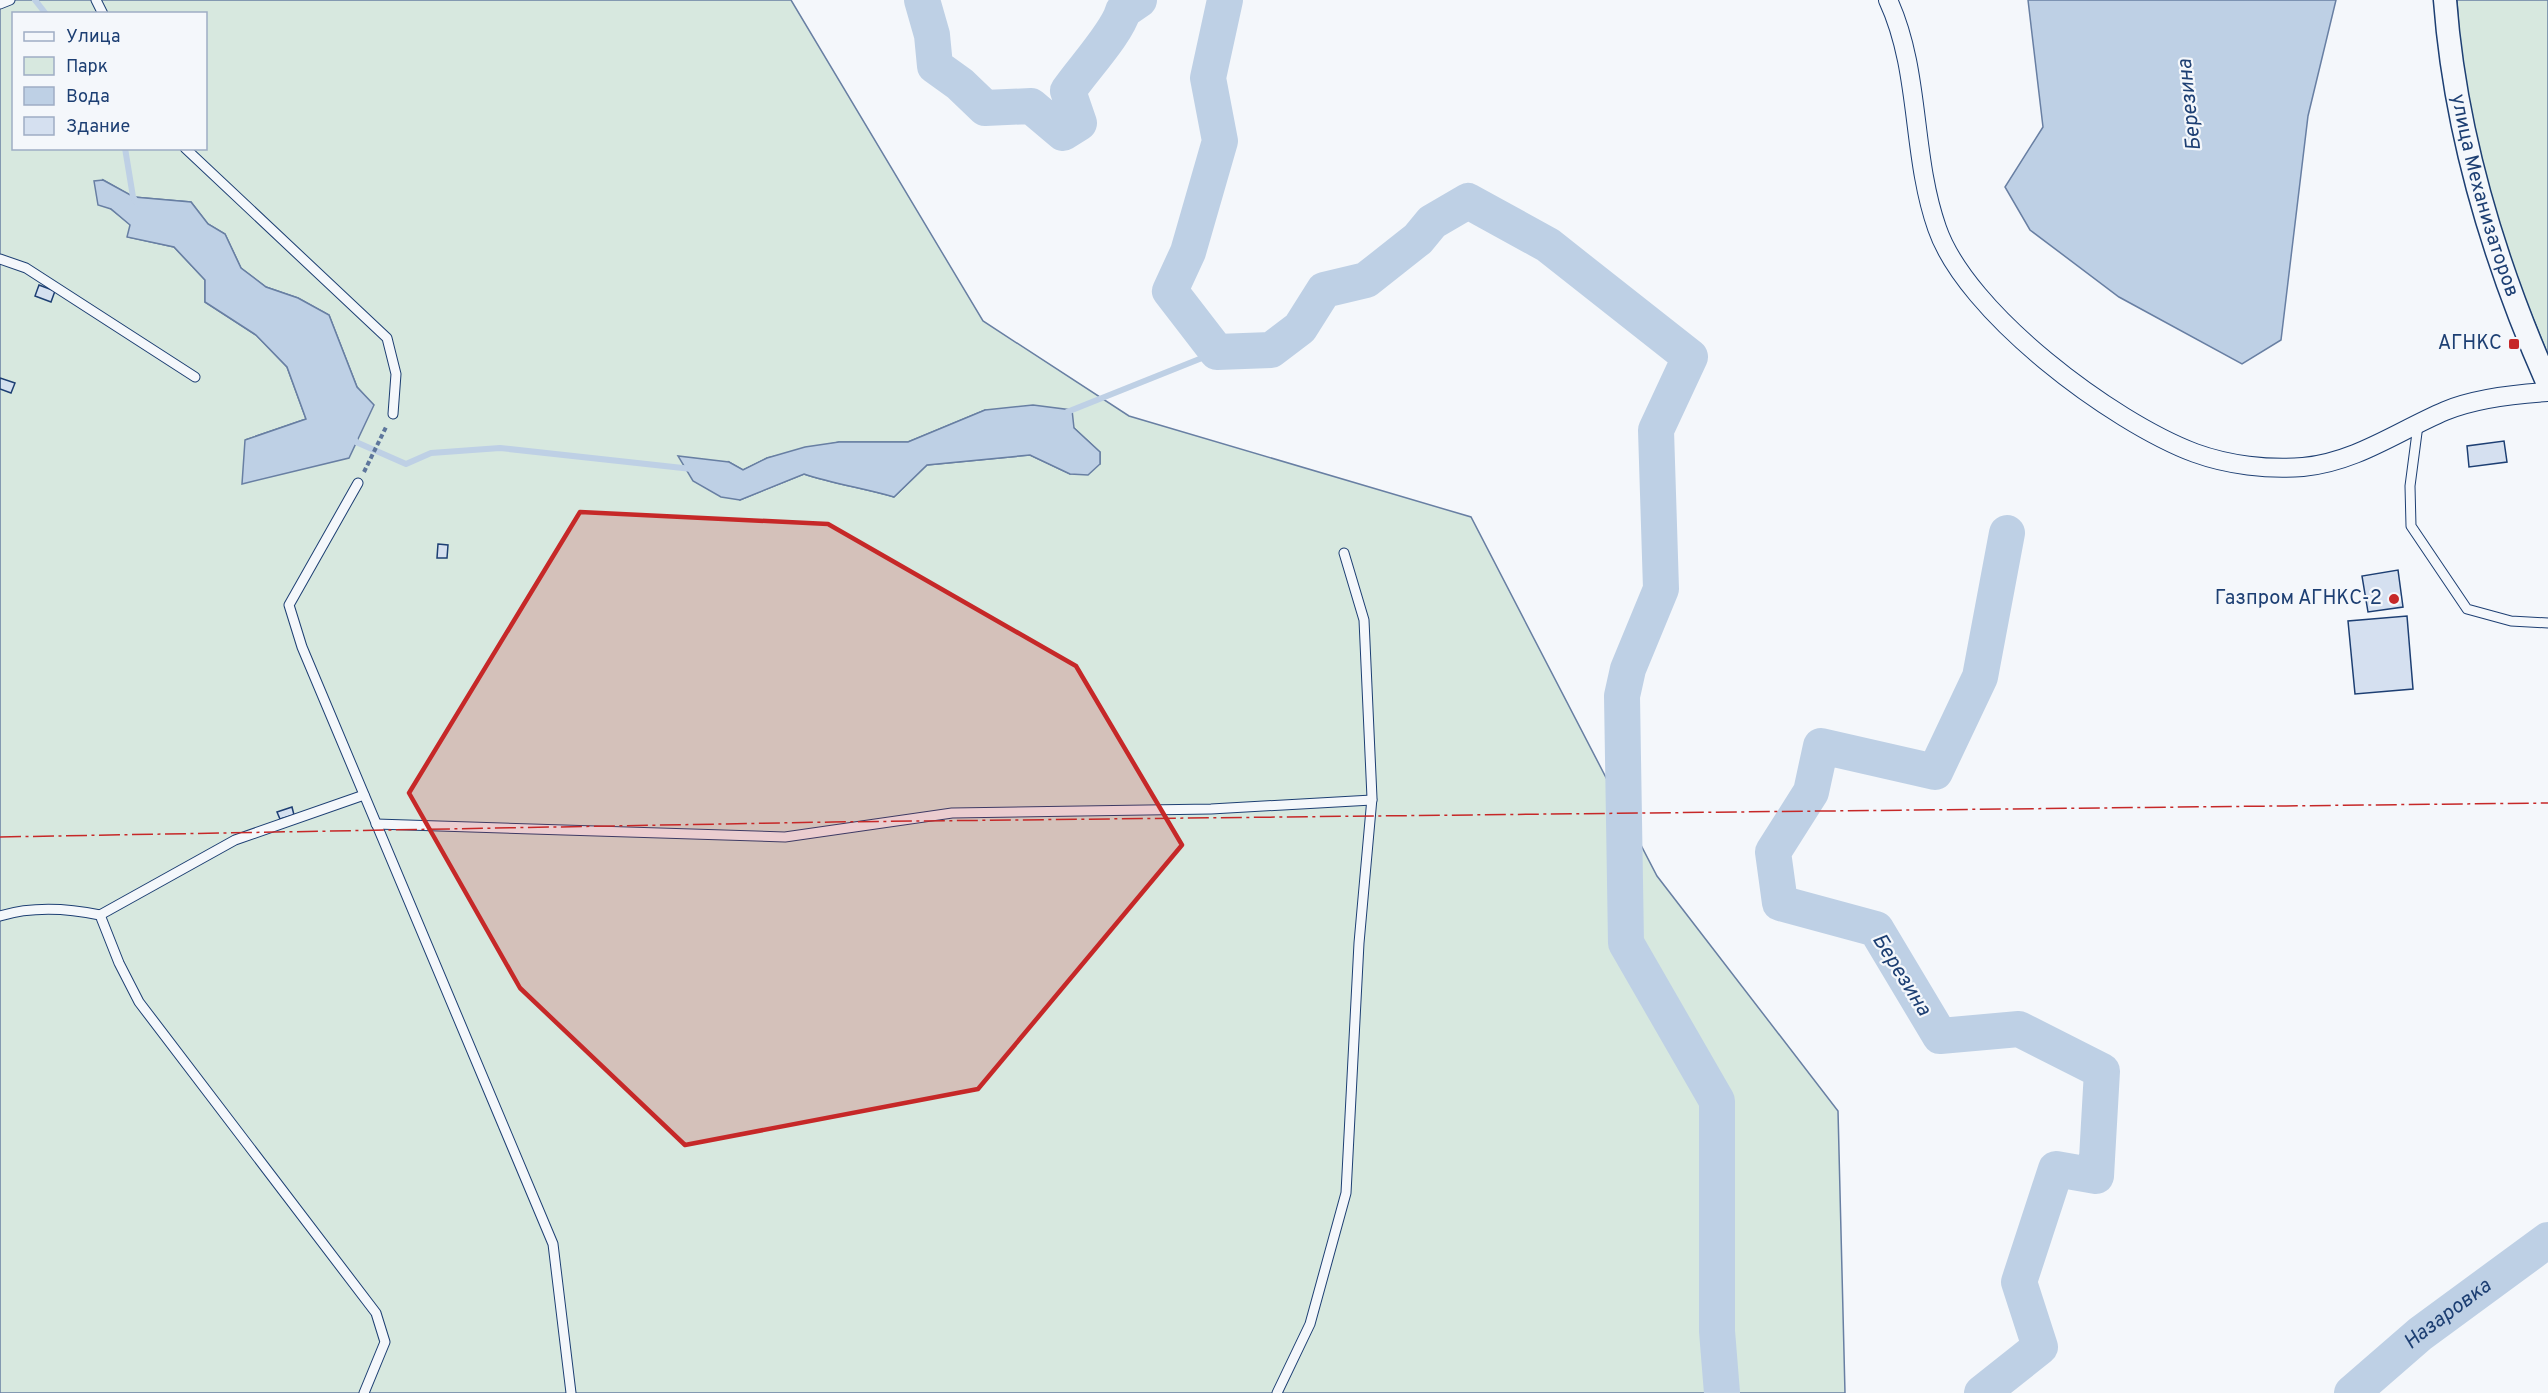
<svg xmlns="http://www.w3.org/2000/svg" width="2548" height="1393" font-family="Overpass,sans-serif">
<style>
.green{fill:#d7e8df;stroke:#687fa3;stroke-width:1.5;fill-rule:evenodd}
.water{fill:#bed0e5;stroke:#687fa3;stroke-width:1.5}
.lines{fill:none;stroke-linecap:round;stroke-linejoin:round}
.stream{stroke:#bed0e5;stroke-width:6}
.river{stroke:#bed0e5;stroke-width:36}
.building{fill:#d5e0f0;stroke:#1d3f73;stroke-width:1.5}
.service-casing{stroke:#1d3f73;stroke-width:11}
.minor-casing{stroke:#1d3f73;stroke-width:20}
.tertiary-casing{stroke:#1d3f73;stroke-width:25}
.path{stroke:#5e769c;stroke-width:4;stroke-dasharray:4.5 3;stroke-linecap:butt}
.service{stroke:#f4f7fb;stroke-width:9}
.minor{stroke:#f4f7fb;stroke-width:18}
.tertiary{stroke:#f4f7fb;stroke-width:22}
.power{stroke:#c62828;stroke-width:1.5;stroke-dasharray:21 4.5 3 4.5;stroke-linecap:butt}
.marked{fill:#c62828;fill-opacity:0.2;stroke:#c62828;stroke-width:4.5;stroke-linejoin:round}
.poi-dot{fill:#c62828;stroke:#f4f7fb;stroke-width:2}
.labels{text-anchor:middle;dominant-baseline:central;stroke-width:4.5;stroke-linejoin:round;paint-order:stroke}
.street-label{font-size:20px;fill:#1d3f73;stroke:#f4f7fb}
.poi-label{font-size:20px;fill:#1d3f73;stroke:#f4f7fb;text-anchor:end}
.water-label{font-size:21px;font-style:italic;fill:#1d3f73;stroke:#f4f7fb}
</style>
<rect width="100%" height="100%" fill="#f4f7fb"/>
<g class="green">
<path d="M0,0H791L983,321L1129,416L1471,517L1657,876L1838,1111L1845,1393H0ZM14,14H206V148H14ZM103,180L133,197L191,202L208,224L225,234L241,268L266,287L298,298L329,315L357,387L373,405L245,440L306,419L287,367L256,335L205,302V280L174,247L128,237L131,225L111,209ZM985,410L1074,428L1100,452V464L1070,474L1030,455L927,465L894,497C863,488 834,484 804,474L740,500L729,462L743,470L767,458L839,442H908Z"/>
<polygon points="2457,0 2548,0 2548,355 2505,250 2470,117 2460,46"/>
</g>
<g class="water">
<polygon points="2028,0 2336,0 2308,116 2281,340 2242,364 2119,297 2030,230 2005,187 2043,127"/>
<polygon points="103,180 134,197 191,202 208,224 225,234 241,268 266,287 298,298 329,315 357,387 374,405 349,458 242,484 245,440 306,419 287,367 256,335 205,302 205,280 174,247 127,237 130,225 111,209 98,205 94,181"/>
<path d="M1033,405L1072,410L1074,428L1100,452V464L1088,475L1070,474L1030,455L927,465L894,497C863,488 834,484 804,474L740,500L721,497L693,481L678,456L729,462L743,470L767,458L805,447L839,442H908L985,410Z"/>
</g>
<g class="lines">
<g class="stream">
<polyline points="35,0 46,14"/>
<polyline points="125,148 133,197 137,203"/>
<polyline points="1067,412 1217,352"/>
<polyline points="353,436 356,442 406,464 431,453 500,448 692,469"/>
</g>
<g class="river">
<path d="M922,0L932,35L935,66L960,84L985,108L1031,106L1063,133L1079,123L1068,91C1083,69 1117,33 1123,11L1139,0"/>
<polyline points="1225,0 1208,78 1220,141 1188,252 1170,291 1217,352 1271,350 1300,328 1324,290 1366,280 1418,239 1432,222 1468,201 1548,245 1690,357 1656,430 1661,589 1628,669 1622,696 1626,943 1717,1101 1717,1331 1722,1393"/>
<polyline points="1982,1393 2040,1347 2019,1282 2056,1169 2096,1176 2102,1071 2019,1029 1940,1036 1876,929 1780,903 1773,852 1811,792 1821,746 1935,772 1980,677 2007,533"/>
<path id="s1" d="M2352,1393L2420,1334L2548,1240"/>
</g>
</g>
<g class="building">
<polygon points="39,285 55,291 51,302 35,296"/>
<polygon points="0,378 15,383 11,393 0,389"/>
<polygon points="2504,441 2507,462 2469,467 2467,446"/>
<polygon points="438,544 448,545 447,558 437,558"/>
<polygon points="2398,570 2403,607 2368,612 2362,576"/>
<polygon points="2407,616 2413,689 2355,694 2348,621"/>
<polygon points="292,807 294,815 280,819 277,812"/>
</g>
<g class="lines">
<g class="service-casing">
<g id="service">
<polyline points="96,0 103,14"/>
<polyline points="0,4 10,0"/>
<polyline points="185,148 387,338 396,374 393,414"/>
<polyline points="0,259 26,268 195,377"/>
<polyline points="2418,425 2410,486 2411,526 2467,609 2511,621 2548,623"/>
<polyline points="358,483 289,605 302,647 553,1244 571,1393"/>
<polyline points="376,824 785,837 952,813 1211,809 1372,800"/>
<polyline points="100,915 235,840 364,795"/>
<path d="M0,916C33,906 66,908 100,915L119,963L139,1002L376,1313L385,1342L364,1393"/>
<polyline points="1277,1393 1310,1324 1346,1193 1359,943 1372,798 1364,620 1344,553"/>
</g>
</g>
<g class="minor-casing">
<path id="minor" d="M1888,0C1921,71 1911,154 1937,228C1966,313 2112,422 2195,453C2228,465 2268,470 2303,467C2356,462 2398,431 2445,411C2476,398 2515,394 2548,392"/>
</g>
<g class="tertiary-casing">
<g id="tertiary">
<path id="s2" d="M2445,0C2455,134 2494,262 2548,384"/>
</g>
</g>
<polyline class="path" points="364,472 387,425"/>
<use href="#service" class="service"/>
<use href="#minor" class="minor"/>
<use href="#tertiary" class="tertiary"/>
<polyline class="power" points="0,837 832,822 2548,803"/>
</g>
<path class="marked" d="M580,512L828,524L1076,666L1182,845L978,1089L685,1145L520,988L409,793Z"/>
<g class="poi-dot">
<rect x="2508" y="338" width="12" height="12" rx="3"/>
<circle cx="2394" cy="599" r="6"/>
</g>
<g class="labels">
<g class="street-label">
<text stroke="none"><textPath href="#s2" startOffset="200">улица Механизаторов</textPath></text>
</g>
<g class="poi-label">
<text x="2502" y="344">АГНКС</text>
<text x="2382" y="599">Газпром АГНКС-2</text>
</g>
<g class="water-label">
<text transform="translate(2190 105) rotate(-96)">Березина</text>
<text transform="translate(1901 975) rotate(58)">Березина</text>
<text stroke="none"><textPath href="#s1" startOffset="124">Назаровка</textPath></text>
</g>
</g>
<rect x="12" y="12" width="195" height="138" fill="#f4f7fb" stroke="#9eadc5" stroke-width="1.5"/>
<rect x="24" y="32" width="30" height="9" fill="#f4f7fb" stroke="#9eadc5" stroke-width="1.5"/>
<text x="66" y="42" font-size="18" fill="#1d3f73">Улица</text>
<rect x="24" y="57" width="30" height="18" fill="#d7e8df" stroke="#9eadc5" stroke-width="1.5"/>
<text x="66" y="72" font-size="18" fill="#1d3f73">Парк</text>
<rect x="24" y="87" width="30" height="18" fill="#bed0e5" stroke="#9eadc5" stroke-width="1.5"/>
<text x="66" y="102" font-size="18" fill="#1d3f73">Вода</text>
<rect x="24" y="117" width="30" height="18" fill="#d5e0f0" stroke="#9eadc5" stroke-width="1.5"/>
<text x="66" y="132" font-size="18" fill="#1d3f73">Здание</text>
</svg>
